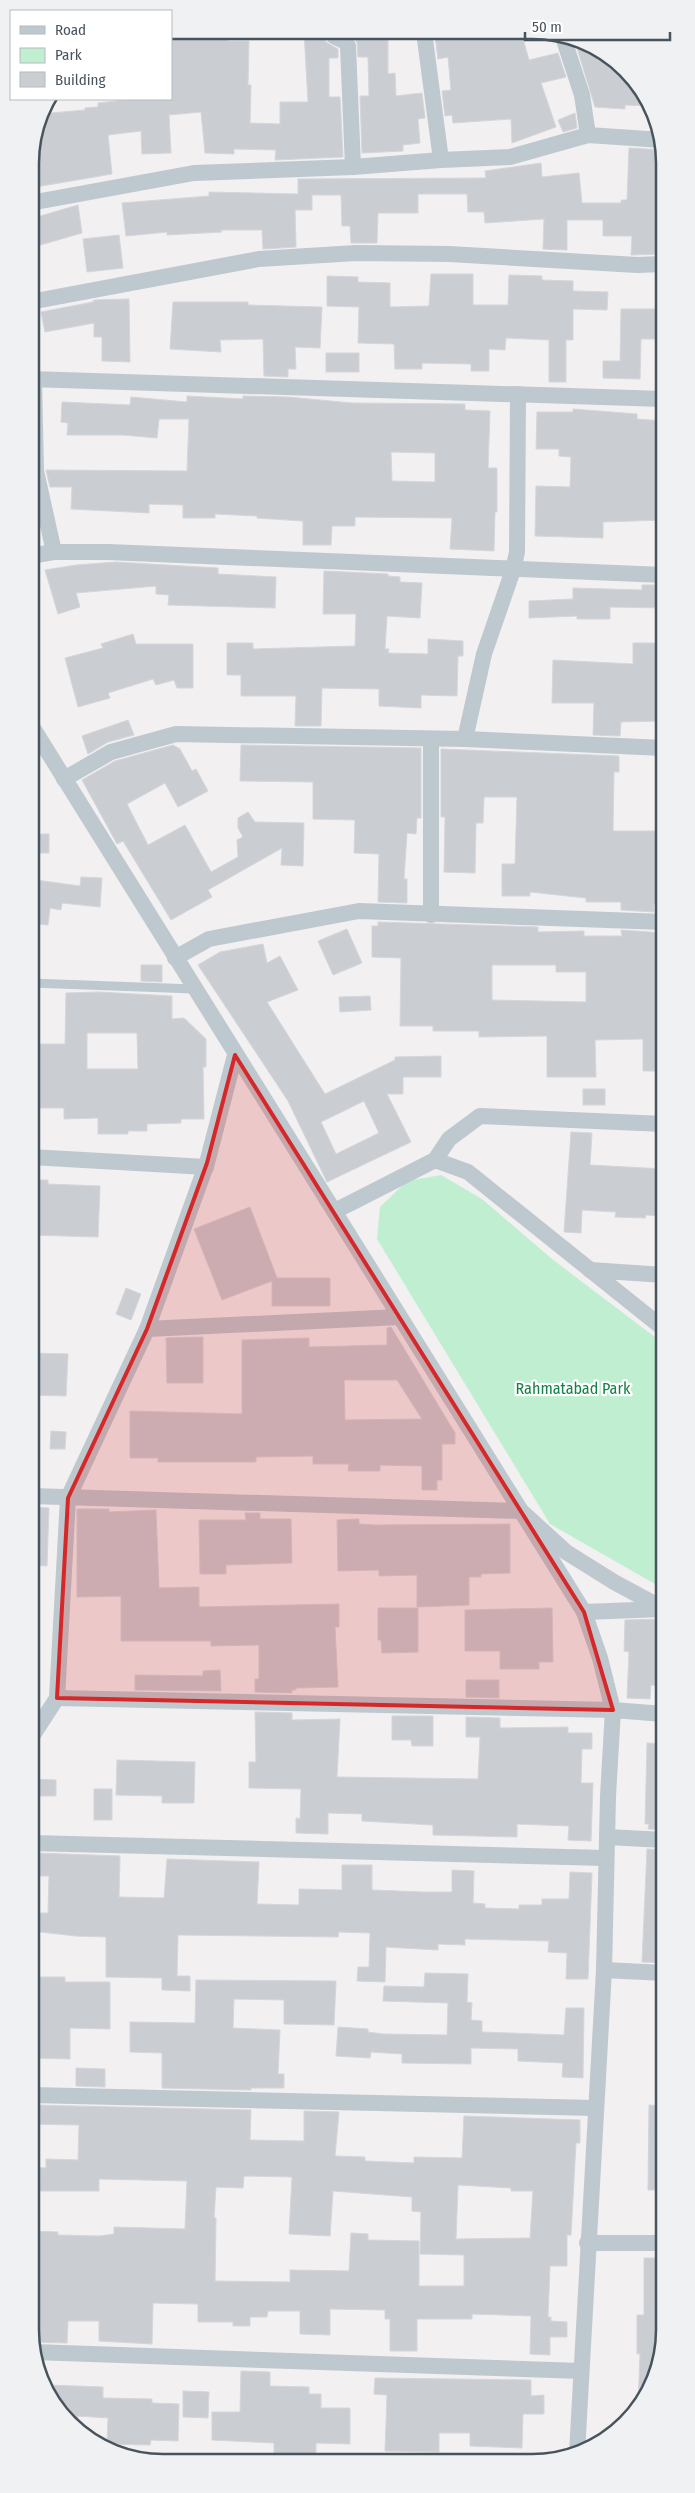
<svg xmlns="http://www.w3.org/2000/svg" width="695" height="2493" font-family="'Fira Sans Condensed',sans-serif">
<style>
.green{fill:#bfefd0}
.building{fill:#cacdd2;stroke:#d4d6db;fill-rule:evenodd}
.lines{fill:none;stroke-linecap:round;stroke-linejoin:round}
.lane{stroke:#bec8cf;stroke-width:9}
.street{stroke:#bec8cf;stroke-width:16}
.marked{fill:#d62828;fill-opacity:0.2;stroke:#d62828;stroke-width:4;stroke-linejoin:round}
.labels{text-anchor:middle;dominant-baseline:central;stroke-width:4.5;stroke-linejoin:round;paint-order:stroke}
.park-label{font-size:16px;fill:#178048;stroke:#fff}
.rim{fill:none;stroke:#48545d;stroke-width:2.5}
</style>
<rect width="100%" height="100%" fill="#f2f0f0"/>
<polygon class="green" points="441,1175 482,1199 552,1259 664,1344 664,1585 655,1584 550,1524 377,1239 380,1207 407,1181"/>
<g class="building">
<polygon points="189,30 229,30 228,41 249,41 248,85 251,85 250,123 280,124 280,102 308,102 304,31 324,31 326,42 338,49 338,58 329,58 329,97 340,97 343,157 275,160 276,150 234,149 234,154 205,153 201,112 169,115 171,153 142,154 141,131 108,135 112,174 30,188 30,154 40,114 85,110 85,108 98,107 98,103 134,99 171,99 171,34 189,34"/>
<polygon points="347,31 388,31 388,74 395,73 396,96 422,93 425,118 418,119 420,143 403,145 403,151 362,153 360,96 369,96 368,57 358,57 357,42"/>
<polygon points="455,32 521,32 529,60 558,53 566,77 541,83 556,127 512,143 511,119 453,123 452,115 445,116 442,91 451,90 448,57 438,59 435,35"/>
<polygon points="585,46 626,69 652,106 625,105 625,109 595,107 577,48"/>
<polygon points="575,113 577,128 563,132 558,120"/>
<polygon points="629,148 664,150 664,237 661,237 661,254 631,255 632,236 603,236 603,220 567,220 567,250 543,249 544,219 485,223 484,212 468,212 467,194 418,194 418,213 378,213 377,243 351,243 350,226 342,226 341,195 312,195 312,210 295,210 296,247 263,249 262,230 221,230 222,232 167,235 167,232 126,236 122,203 209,196 209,192 298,194 298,179 486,178 485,171 541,163 542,177 579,173 582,203 621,203 621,200 627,200"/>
<polygon points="78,205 82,233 30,248 30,219"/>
<polygon points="119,235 123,268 87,272 83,239"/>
<polygon points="431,274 473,274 473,305 508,305 509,275 542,276 542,280 573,281 573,291 608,292 607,310 573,309 573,340 566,340 566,382 549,382 549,340 506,338 505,350 489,349 489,371 471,371 471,364 422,363 422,369 395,369 394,344 358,343 359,307 327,306 327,276 358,277 358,282 390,283 390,307 429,306"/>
<polygon points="129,299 130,362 102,361 102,337 94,337 94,323 45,332 41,312 93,302 94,300"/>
<polygon points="173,302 248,302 248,305 322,307 320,348 295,347 296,369 288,369 288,377 264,376 263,339 220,340 221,352 170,349"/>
<polygon points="621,309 664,309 664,339 641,339 640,379 603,378 603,361 620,361"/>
<rect x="326" y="353" width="33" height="19"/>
<path d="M187,396L243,399V396L288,397L352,403L465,404V410L490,411L488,468H497V512H495L494,551L450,549L452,518L355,517V526H332L331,545H303V521L257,518V516L215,514V518H183V505L149,504V513L71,509L72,487H50L46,470L187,471L189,419H159L157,438L123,435H67L68,423L61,422L62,402L130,405L131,397L187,402ZM391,452L435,453V482L392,481Z"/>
<polygon points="573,409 637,414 637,419 664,421 663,520 603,522 603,538 535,536 536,486 570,487 571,457 559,456 559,449 536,449 537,412 573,412"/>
<polygon points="116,562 218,568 218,574 276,577 275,608 168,605 169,595 156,594 156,586 76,593 80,607 58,614 45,570 76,565"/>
<polygon points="324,571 388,574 388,576 400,577 400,582 422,583 420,618 387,616 385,649 389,649 388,653 428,654 428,639 463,641 463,656 458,656 457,696 421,695 421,708 379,706 379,689 322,688 321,726 295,726 296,696 241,696 241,675 227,675 227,643 253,643 253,649 355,646 356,614 323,614"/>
<polygon points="642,585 664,585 664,608 610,607 610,619 577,619 577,616 529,618 529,601 573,599 573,588 642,590"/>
<polygon points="133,634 136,644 193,644 193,688 177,688 174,680 156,685 153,679 108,693 110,698 78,707 65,658 103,648 101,644"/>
<polygon points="633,643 664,643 664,661 660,661 661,721 621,722 620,736 593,735 594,703 552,703 553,660 633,664"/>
<polygon points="128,720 134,735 108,742 88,754 82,736"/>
<polygon points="173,745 180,749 192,771 196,769 208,791 178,807 165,783 127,804 148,845 185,825 211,872 238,857 237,840 243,837 238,828 238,818 248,812 255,822 304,823 303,866 281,865 282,848 208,890 212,897 171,920 123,841 117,844 82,780 115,761"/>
<polygon points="241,745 421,748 421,818 417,818 416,834 407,833 404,879 407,879 407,903 378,902 379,854 354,853 355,820 313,819 313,782 240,781"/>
<polygon points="441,749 619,756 619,772 614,772 613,831 664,831 664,904 654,904 654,912 621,910 621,902 586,902 586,898 530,892 530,896 502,896 502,864 515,864 517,797 484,797 483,823 476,823 475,873 444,872 445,817 441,817"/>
<rect x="31" y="834" width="18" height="19"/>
<polygon points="81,877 102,878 100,907 62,903 61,910 50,908 48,925 31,923 36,880 80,886"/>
<path d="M378,922L538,927V932L584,931V936H622L621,930L664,933V1071H643V1039L595,1040L596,1077H547V1036L479,1037V1031H433V1026H400L401,958L372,957V926H378ZM492,965H556V972H586V1002L492,1000Z"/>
<polygon points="347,929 362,963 333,975 318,941"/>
<path d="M263,944L267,963L280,956L298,990L267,1002L325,1094L395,1060V1057L441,1056V1077H403V1094H387L411,1142L327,1182L288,1101L198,965L220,952ZM364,1101L379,1133L336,1154L321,1122Z"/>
<polygon points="141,965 162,965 162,982 141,981"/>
<path d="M98,992L172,996V1019L184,1018L206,1039V1067H203L204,1119H181V1123L147,1124V1131H128V1134H98V1118L64,1119V1108H31V1044H65L66,993ZM87,1033H137L138,1069H87Z"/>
<polygon points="370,996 371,1010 340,1012 339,997"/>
<rect x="583" y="1089" width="22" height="16"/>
<polygon points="571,1132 592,1133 590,1165 664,1169 663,1216 646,1215 645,1218 615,1217 616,1212 582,1210 581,1233 564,1232"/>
<polygon points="31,1180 48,1180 48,1184 100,1186 98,1237 31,1235"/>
<polygon points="250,1207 277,1278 330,1278 330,1306 272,1306 272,1281 222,1300 194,1229"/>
<polygon points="126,1288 141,1294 131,1320 116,1314"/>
<path d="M391,1327L455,1433V1444H442V1480H437V1490H422V1466L380,1465V1471H348L349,1464H313V1456L256,1457V1462H158V1458H130V1411L242,1414V1340L309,1338V1347L387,1345V1328ZM344,1380H397L422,1419L345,1420Z"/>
<polygon points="203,1337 203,1383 167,1383 166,1338"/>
<polygon points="31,1353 68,1354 66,1396 31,1395"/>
<polygon points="51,1431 66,1432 65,1449 50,1449"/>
<polygon points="31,1507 49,1508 47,1566 31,1565"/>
<polygon points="77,1509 109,1509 109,1512 156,1510 159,1588 199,1587 199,1607 339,1604 339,1627 335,1627 338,1687 296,1688 296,1690 292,1690 292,1693 255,1692 255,1679 259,1679 259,1645 211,1646 211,1641 121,1641 121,1596 77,1597"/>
<polygon points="245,1513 260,1513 260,1519 291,1519 292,1563 226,1565 226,1574 200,1574 199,1520 246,1520"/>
<polygon points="359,1519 359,1524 375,1525 510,1524 510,1573 481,1574 481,1577 469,1577 469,1605 417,1607 417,1575 379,1576 379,1570 338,1571 337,1520"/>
<polygon points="378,1608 418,1608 418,1652 382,1653 381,1640 378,1640"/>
<polygon points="552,1608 553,1662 539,1662 539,1669 500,1669 500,1651 465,1651 465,1610"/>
<polygon points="664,1619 664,1686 651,1685 650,1699 627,1698 629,1652 624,1651 625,1620"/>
<polygon points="220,1670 221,1691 135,1690 135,1675 203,1676 203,1671"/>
<polygon points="466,1680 499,1680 499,1698 466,1697"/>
<polygon points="255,1712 292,1713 292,1720 340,1719 337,1777 478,1779 480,1737 466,1737 466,1717 500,1718 500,1728 568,1727 568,1733 592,1733 592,1749 582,1749 581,1783 593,1783 591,1841 568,1840 569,1826 517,1824 517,1837 433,1835 433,1825 362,1821 362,1814 328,1813 328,1834 296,1833 296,1818 300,1819 301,1789 249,1788 249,1762 256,1762"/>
<polygon points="392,1716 433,1716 433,1746 412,1746 411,1740 392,1740"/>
<polygon points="647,1743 664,1744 665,1830 648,1829 649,1824 645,1824"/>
<polygon points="117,1760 195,1762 194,1803 162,1803 162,1796 116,1795"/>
<polygon points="33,1779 56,1780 56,1796 33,1796"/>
<rect x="94" y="1789" width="18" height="31"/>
<polygon points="647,1849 665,1850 665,1963 642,1962"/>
<polygon points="36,1853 120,1856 119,1897 164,1898 167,1859 259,1862 257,1904 299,1905 299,1889 342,1890 342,1865 372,1865 372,1890 423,1892 452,1892 452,1870 474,1871 473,1903 485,1904 485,1908 519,1909 519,1905 542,1905 542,1899 569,1899 570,1872 592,1873 588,1979 566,1979 567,1953 548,1952 549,1941 465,1939 465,1945 438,1944 438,1950 386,1947 385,1982 357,1981 358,1967 369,1967 370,1933 339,1932 338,1937 178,1935 177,1976 190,1976 190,1991 162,1990 162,1978 106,1977 106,1937 76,1936 31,1931 31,1913 48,1913 49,1876 36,1876"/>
<polygon points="425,1973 468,1974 467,2002 472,2003 471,2020 482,2021 482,2032 564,2035 566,2008 584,2008 583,2078 562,2077 563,2063 518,2061 518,2049 471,2048 471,2064 402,2063 402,2054 371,2052 370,2058 336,2056 338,2027 368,2029 368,2032 383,2034 447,2035 448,2003 383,2001 384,1986 424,1987"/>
<polygon points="31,1977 65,1977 65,1982 110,1982 110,2029 70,2028 70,2059 31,2058"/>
<polygon points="196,1980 336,1981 334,2025 284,2024 284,2000 234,1999 233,2028 280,2030 278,2074 284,2074 284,2088 251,2088 251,2090 162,2088 162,2053 130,2052 130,2022 195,2023"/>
<polygon points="76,2068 105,2069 105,2087 76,2086"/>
<path d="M31,2105L251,2110L250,2140L304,2141V2111L339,2112L335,2156L365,2157V2161L414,2163V2157L462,2158L464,2116L580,2120V2143H576L571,2235H567V2266H550L548,2317H551V2321L567,2322V2337H550V2355L530,2354L531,2316L472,2314V2319H417V2351H390V2319H385V2310L330,2309V2335L300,2334V2311H268L267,2317H250V2326H233V2322H198V2304L153,2303L152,2344L99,2341V2321H68L67,2343L32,2342L31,2231L58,2232V2235L99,2236L114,2234V2227L185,2229L187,2181L99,2179V2191H31V2167L46,2168V2159L78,2160L79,2125L31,2124ZM244,2176L292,2177L289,2234L330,2236L333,2191L412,2197V2211L421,2212L420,2254L464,2255V2286H419V2241L368,2240V2234L351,2233L349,2271L290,2270V2282L215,2281L216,2218H214L216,2187L243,2188ZM458,2185L511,2188V2191H533L530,2238L456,2239Z"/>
<polygon points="649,2105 665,2106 665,2190 648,2190"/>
<polygon points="644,2258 665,2258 665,2339 655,2381 638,2408 640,2354 637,2354 637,2315 644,2315"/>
<polygon points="241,2371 270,2372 270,2386 309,2387 309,2394 321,2394 321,2408 350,2408 350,2444 316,2443 316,2461 274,2461 274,2443 212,2440 212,2412 240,2412"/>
<polygon points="375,2378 531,2380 531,2396 544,2395 544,2414 523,2414 522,2448 470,2446 470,2433 439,2433 439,2452 385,2451 387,2395 374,2394"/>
<polygon points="48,2385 103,2387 103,2398 152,2399 152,2403 179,2404 178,2441 151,2440 150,2445 107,2444 108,2418 78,2416 78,2422 67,2422 63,2418"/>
<polygon points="183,2391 209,2392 208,2418 183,2417"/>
</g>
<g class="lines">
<polyline class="lane" points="31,983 194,989"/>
<g class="street">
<polyline points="334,31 334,36 346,42 348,46 353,167"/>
<polyline points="424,32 441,160"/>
<polyline points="562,34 582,95 588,135"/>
<polyline points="30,203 194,173 353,167 441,160 510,157 588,135 662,140"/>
<polyline points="30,302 259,259 356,253 449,254 637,265 664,264"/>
<polyline points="34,378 36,471 54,552"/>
<polyline points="30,379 664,399"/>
<polyline points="30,556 54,552 108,552 664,575"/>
<polyline points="31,725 584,1612 600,1658 613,1710 608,1796 604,1970 577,2453"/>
<polyline points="465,739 484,654 513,570 517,552 518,394"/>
<polyline points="64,779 111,752 176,734 465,739 664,748"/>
<polyline points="431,915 431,739"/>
<polyline points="175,958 209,939 359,911 664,922"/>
<polyline points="31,1157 206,1167"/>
<polyline points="435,1160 449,1139 480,1116 664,1124"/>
<polyline points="335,1211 435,1160 468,1172 664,1329"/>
<polyline points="590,1270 664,1275"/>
<polyline points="147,1329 399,1317"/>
<polyline points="31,1496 521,1511 566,1552 614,1582 664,1609"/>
<polyline points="584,1612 662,1609"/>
<polyline points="57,1698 613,1710 664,1714"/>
<polyline points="31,1738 57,1698 68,1498 147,1329 207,1163 235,1055"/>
<polyline points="607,1837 665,1840"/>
<polyline points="31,1843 606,1858"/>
<polyline points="604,1970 665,1973"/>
<polyline points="31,2095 595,2108"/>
<polyline points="587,2243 665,2243"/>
<polyline points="33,2352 581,2371"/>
</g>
</g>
<path class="marked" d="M235,1055L584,1612L613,1710L57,1698L68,1498L147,1329L207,1163Z"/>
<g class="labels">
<g class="park-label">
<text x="573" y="1388">Rahmatabad Park</text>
</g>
</g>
<path d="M0 0H695V2493H0ZM163 39H532A124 124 0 0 1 656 163V2330A124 124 0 0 1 532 2454H163A124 124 0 0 1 39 2330V163A124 124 0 0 1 163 39Z" fill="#f0f1f2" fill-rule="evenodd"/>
<path class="rim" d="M163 39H532A124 124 0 0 1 656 163V2330A124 124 0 0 1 532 2454H163A124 124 0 0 1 39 2330V163A124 124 0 0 1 163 39Z"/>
<rect x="10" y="10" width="162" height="90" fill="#ffffff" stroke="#b6bbbe"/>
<rect x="20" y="26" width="25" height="8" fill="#bec8cf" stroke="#b6bbbe"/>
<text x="55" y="35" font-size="15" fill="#48545d">Road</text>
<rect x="20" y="48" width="25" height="15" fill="#bfefd0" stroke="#b6bbbe"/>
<text x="55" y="60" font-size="15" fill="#48545d">Park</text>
<rect x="20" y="72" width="25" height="15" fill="#cacdd2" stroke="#b6bbbe"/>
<text x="55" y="85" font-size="15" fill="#48545d">Building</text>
<path d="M525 32v8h145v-8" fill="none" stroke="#48545d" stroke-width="2.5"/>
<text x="532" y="32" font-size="15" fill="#48545d" stroke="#ffffff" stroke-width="4" paint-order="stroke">50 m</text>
</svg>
